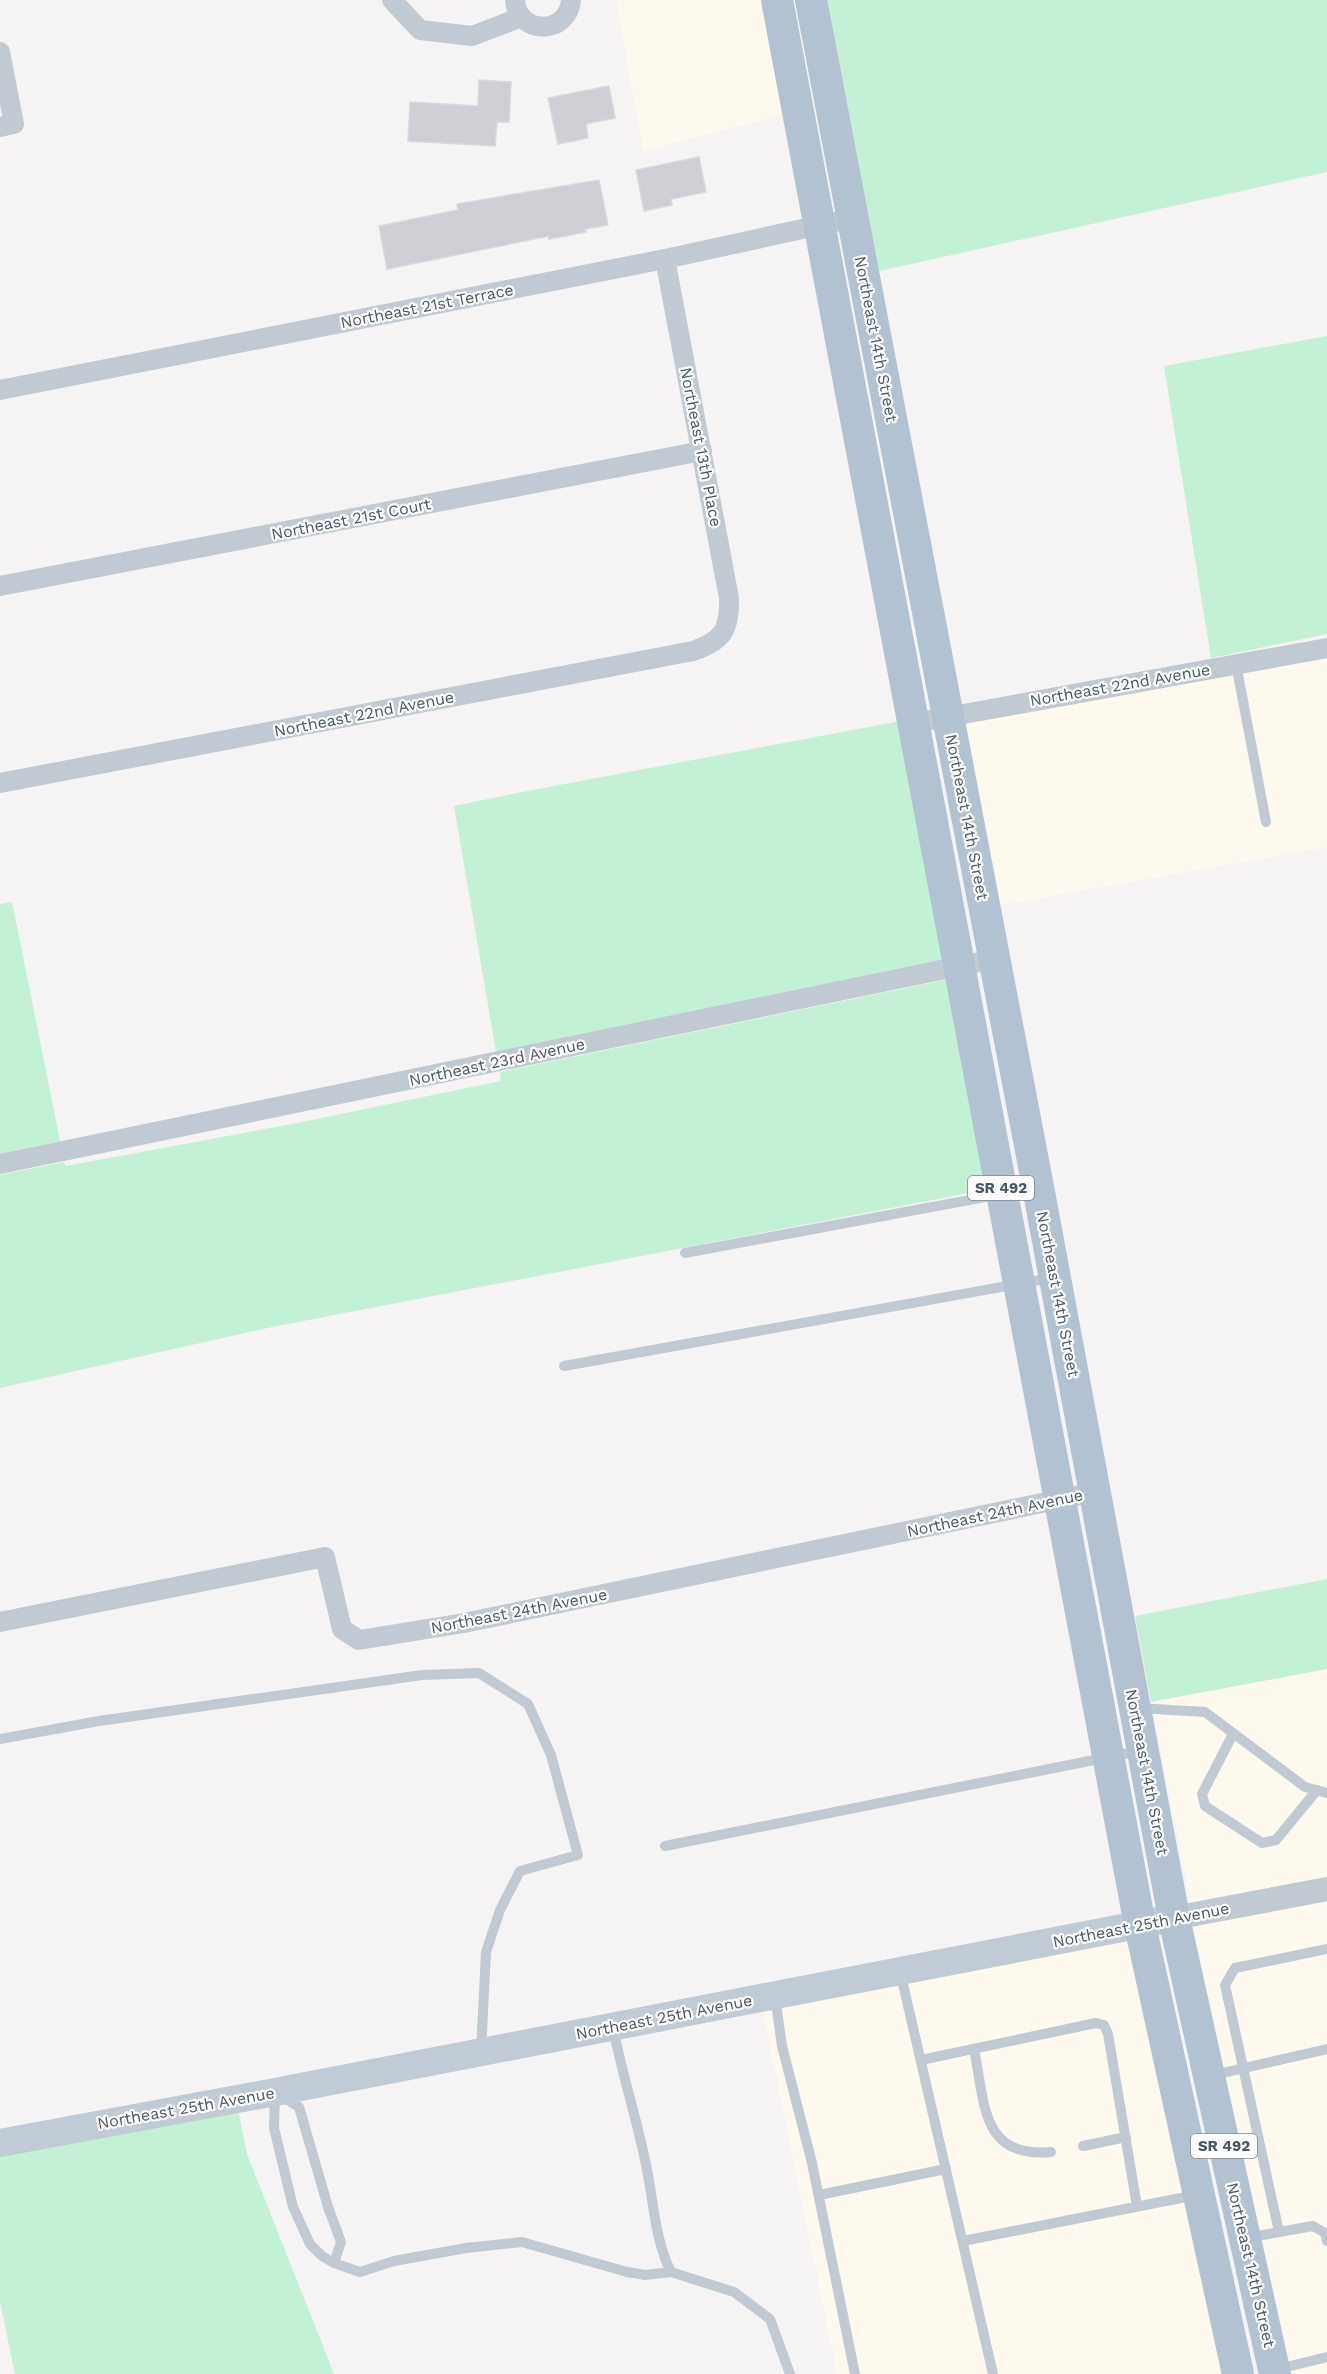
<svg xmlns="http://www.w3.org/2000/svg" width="1327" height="2374" font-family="'Work Sans',sans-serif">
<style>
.commercial{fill:#fdf9ef}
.green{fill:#c3f1d5}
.building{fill:#cdcfd5;stroke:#d7d9de;stroke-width:1.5}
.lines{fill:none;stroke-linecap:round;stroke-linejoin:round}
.service{stroke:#c1cad2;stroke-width:10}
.minor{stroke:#c1cad2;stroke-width:20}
.tertiary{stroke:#c1cad2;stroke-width:24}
.secondary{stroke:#c1cbd6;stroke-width:28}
.primary{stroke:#b3c2d1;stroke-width:32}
.labels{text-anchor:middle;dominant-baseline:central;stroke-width:4.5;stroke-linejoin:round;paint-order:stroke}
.shield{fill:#fff;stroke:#808990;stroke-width:1.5}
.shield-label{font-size:15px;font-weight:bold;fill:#4a5661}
.street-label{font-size:16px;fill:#4a5661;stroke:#fff}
</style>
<rect width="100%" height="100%" fill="#f5f3f3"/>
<g class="commercial">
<polygon points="616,0 764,0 786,114 643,151"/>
<polygon points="1327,658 1327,847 996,906 961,725"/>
<polygon points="1327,1669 1327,1878 1191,1904 1151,1702"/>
<polygon points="1327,1901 1327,2374 1291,2374 1188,1926"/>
<polygon points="1131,1937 1226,2374 837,2374 762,2008"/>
</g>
<g class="green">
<polygon points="824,0 1327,0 1327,172 875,272"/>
<polygon points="1327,336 1327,634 1211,658 1164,366"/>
<polygon points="901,721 946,959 496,1052 454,806 527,791"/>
<polygon points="12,902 60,1141 0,1154 0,904"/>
<polygon points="950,979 990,1189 272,1327 0,1388 0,1175 64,1162 66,1166 297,1123 501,1081 500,1072"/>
<polygon points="1327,1579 1327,1669 1151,1702 1135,1616"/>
<polygon points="238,2109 247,2154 334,2374 15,2374 0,2302 0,2153"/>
</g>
<g class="building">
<polygon points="479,80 511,82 509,122 497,122 495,146 408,141 410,102 478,106"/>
<polygon points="609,86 615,118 586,124 588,138 558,144 548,98"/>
<polygon points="699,157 706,192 671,199 672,205 644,211 636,170"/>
<polygon points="599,180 608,225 585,229 586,232 549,239 549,236 387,269 379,226 458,210 457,204"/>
</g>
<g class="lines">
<g class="service">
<polyline points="1236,664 1266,822"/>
<polyline points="685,1253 1034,1188"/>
<polyline points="564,1366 1051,1278"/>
<polyline points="1138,1708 1205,1712 1305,1787 1327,1793"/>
<polyline points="1233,1734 1202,1794 1205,1806 1262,1843 1276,1840 1317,1790"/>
<polyline points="0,1739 99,1721 422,1675 479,1673 528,1704 551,1755 578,1855 520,1871 500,1910 486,1952 481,2052"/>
<polyline points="665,1846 1139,1751"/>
<polyline points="900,1971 993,2374"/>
<polyline points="775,1996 782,2046 812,2163 855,2374"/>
<path d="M613,2027C622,2075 638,2122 647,2170C654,2204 655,2240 671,2272L734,2292L770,2319L790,2374"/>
<path d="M974,2049C985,2101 980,2159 1051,2152"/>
<polyline points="921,2060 1096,2023 1104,2025 1108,2034 1137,2206"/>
<polyline points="1210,2076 1327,2049"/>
<polyline points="1226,2145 1257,2137"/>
<polyline points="1083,2146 1126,2137"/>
<polyline points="819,2195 946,2169"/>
<polyline points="1279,2232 1313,2226 1325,2233 1327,2241"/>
<polyline points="1247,2238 1279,2232 1225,1985 1235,1968 1327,1949"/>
<polyline points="963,2241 1196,2195"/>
<polyline points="334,2263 341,2242 328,2207 299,2107 275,2092 274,2128 293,2207 310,2244 322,2256 334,2263 360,2272 394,2261 466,2248 522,2242 627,2272 645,2275 671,2272"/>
<polyline points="1278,2369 1327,2357"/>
</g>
<g class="minor">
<polyline points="392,0 420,30 472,36 522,17"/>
<path d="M515,0C517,35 568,36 571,0"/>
<polyline points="0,52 14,124 0,127"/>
<polyline points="0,390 665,259 853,218"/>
<polyline points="0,586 702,451"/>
<polyline points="914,723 1327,648"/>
<path d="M0,783L693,651C723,641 730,629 729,598L665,259"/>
<polyline points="0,1164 994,959"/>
<polyline points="0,1622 325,1557 342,1629 359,1640 464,1623 1095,1492"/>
</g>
<polyline class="tertiary" points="1174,1918 1327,1889"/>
<polyline class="secondary" points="0,2143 275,2092 1174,1918"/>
<g class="primary">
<polyline points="777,0 1140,1925 1238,2374"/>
<polyline points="811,0 1038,1187 1174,1918 1275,2374"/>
</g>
</g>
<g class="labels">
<g class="shield">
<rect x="968" y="1176" width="66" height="24" rx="4.5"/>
<rect x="1191" y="2134" width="66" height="24" rx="4.5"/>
</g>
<g class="shield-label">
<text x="1001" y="1188">SR 492</text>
<text x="1224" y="2146">SR 492</text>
</g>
<g class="street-label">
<text transform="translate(427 306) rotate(-11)">Northeast 21st Terrace</text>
<text transform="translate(876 339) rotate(79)">Northeast 14th Street</text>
<text transform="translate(701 447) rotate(79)">Northeast 13th Place</text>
<text transform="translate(351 519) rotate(-11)">Northeast 21st Court</text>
<text transform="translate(1120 685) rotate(-10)">Northeast 22nd Avenue</text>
<text transform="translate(364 714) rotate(-11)">Northeast 22nd Avenue</text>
<text transform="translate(967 817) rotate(79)">Northeast 14th Street</text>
<text transform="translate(497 1062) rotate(-12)">Northeast 23rd Avenue</text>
<text transform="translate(1058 1294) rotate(79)">Northeast 14th Street</text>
<text transform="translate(995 1513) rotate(-12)">Northeast 24th Avenue</text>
<text transform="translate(519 1611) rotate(-11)">Northeast 24th Avenue</text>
<text transform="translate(1147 1772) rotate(79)">Northeast 14th Street</text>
<text transform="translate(1141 1925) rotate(-11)">Northeast 25th Avenue</text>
<text transform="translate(664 2017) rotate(-11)">Northeast 25th Avenue</text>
<text transform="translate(186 2108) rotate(-10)">Northeast 25th Avenue</text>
<text transform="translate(1251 2265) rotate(77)">Northeast 14th Street</text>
</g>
</g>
</svg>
